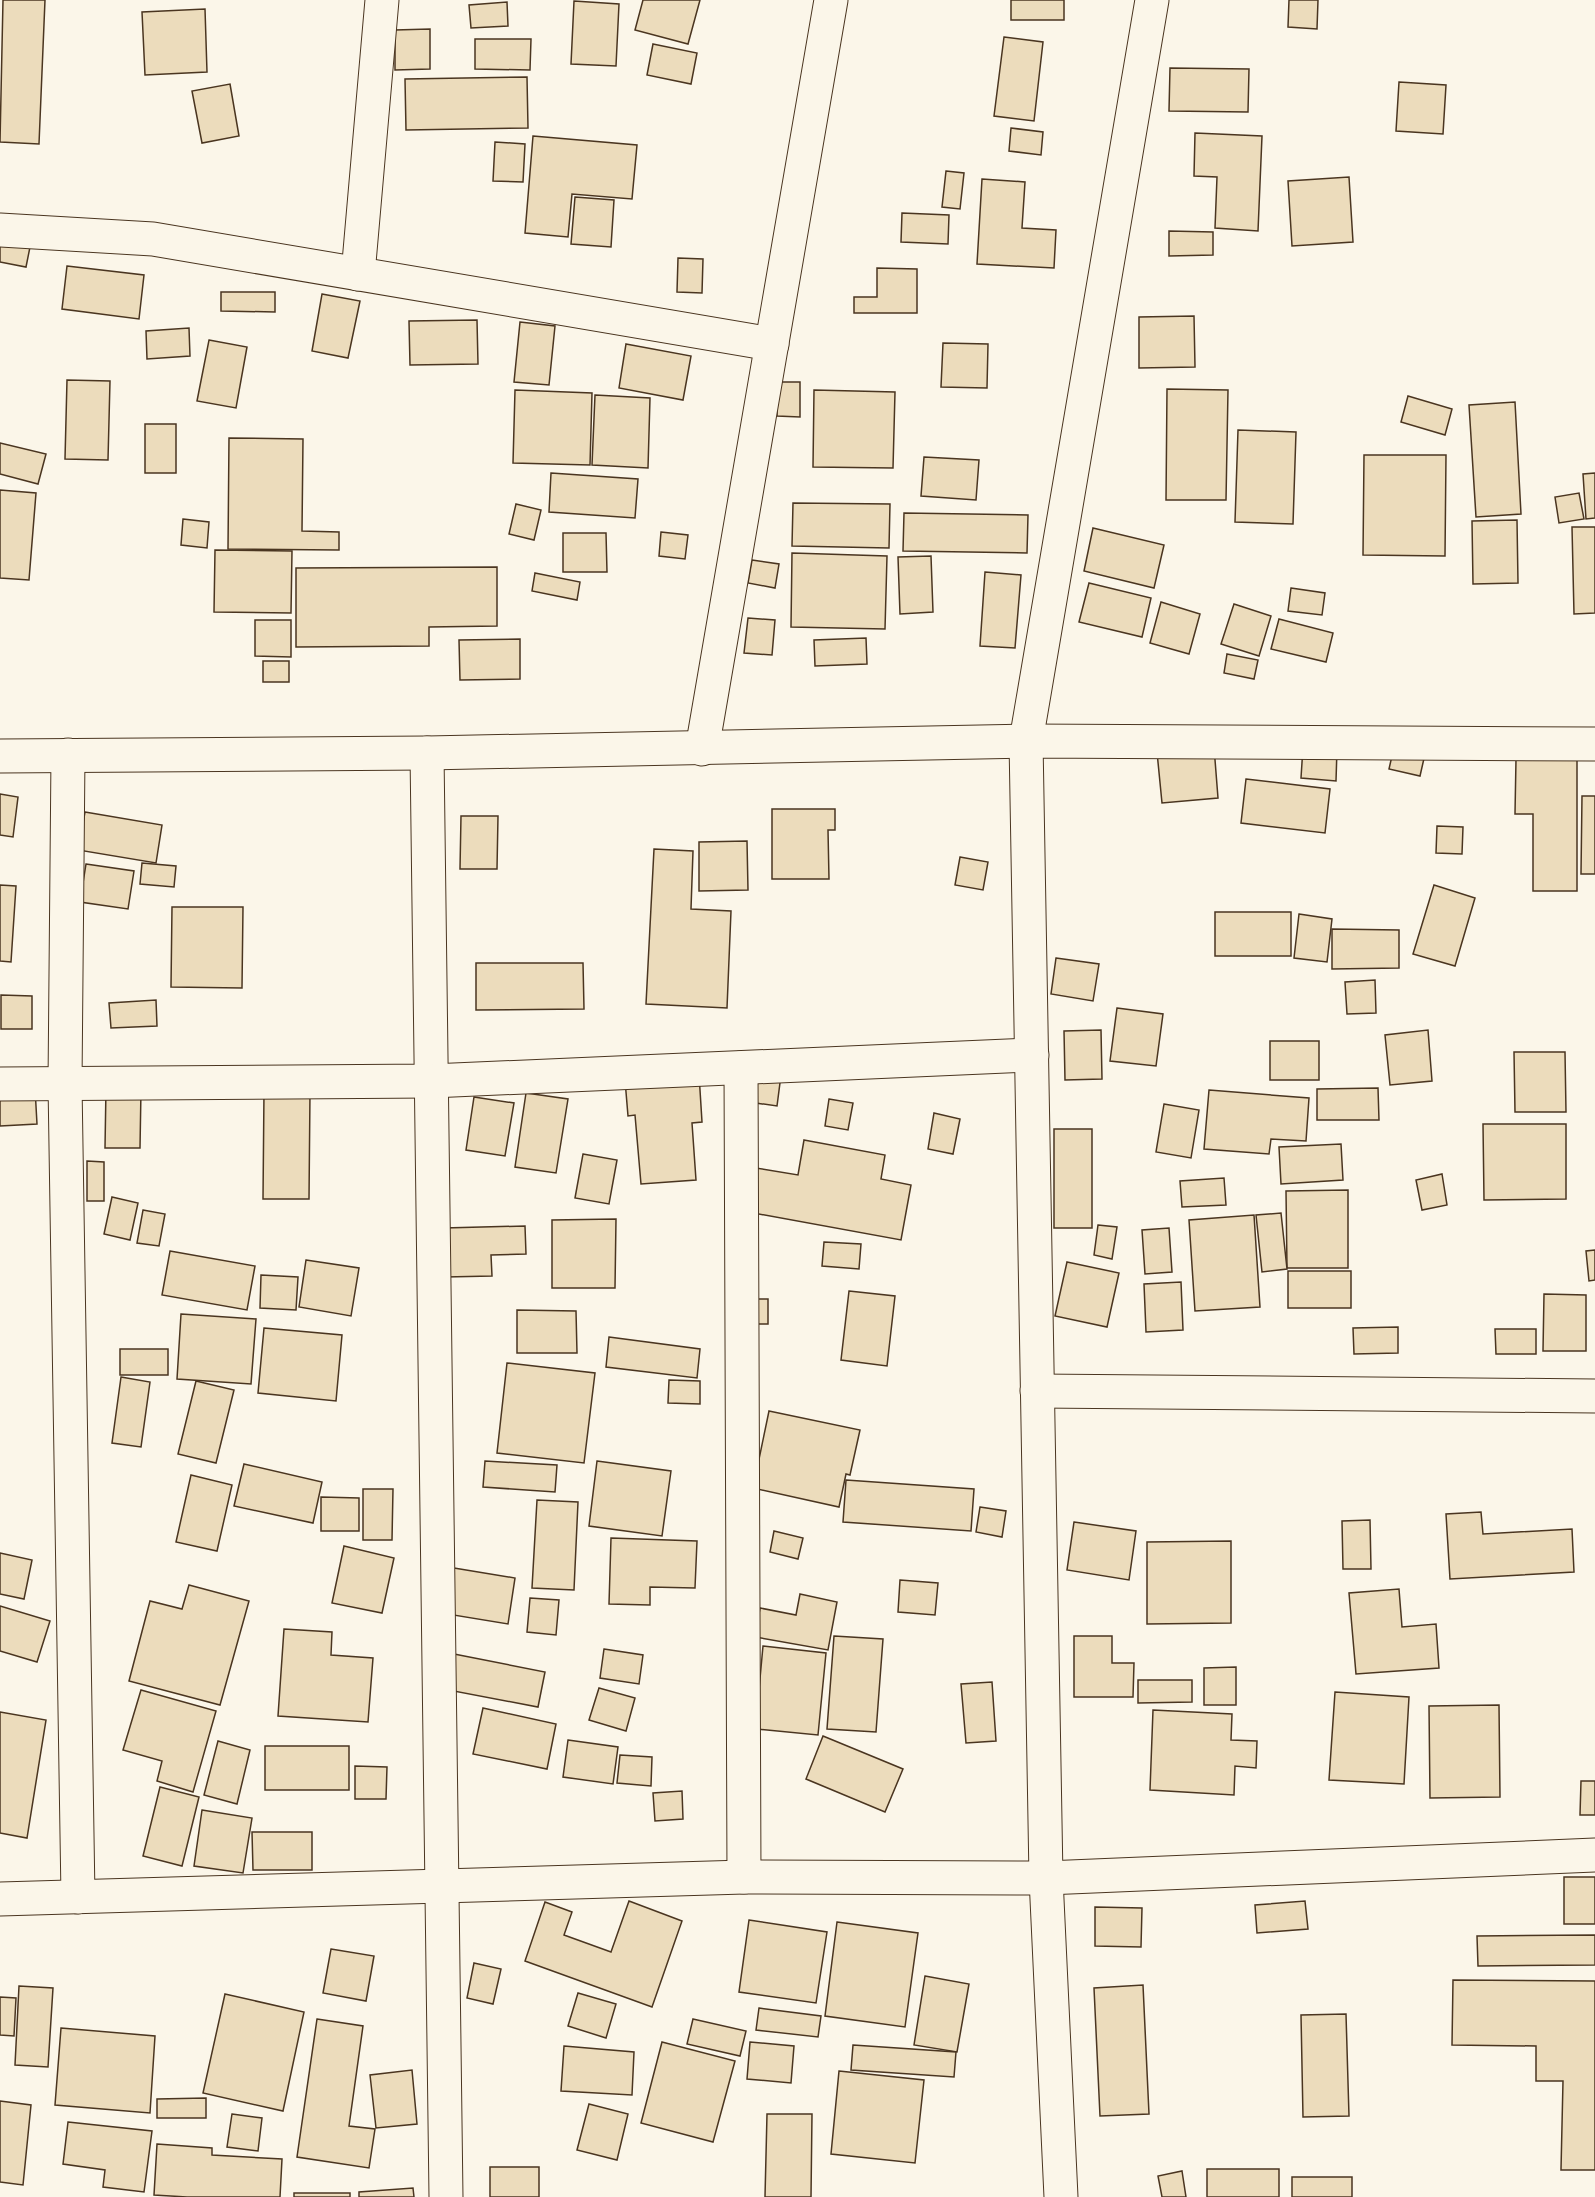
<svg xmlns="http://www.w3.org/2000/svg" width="1595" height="2197" font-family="'Roboto Serif',serif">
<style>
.building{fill:#ecdcbc;stroke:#4a3520;stroke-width:1.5}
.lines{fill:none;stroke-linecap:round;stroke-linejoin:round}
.minor-casing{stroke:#4a3520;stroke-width:35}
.minor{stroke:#fbf6e9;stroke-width:33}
</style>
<rect width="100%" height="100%" fill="#fbf6e9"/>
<g class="building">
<polygon points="3,0 45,0 39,144 0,142"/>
<polygon points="643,0 700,0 688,44 635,30"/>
<rect x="1011" y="0" width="53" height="20"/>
<polygon points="1289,0 1318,0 1317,29 1288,27"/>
<polygon points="574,1 619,4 616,66 571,64"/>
<polygon points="507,2 508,26 471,28 469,5"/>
<polygon points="205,9 207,72 145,75 142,12"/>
<polygon points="430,29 430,69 395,70 395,30"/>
<polygon points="1004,37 1043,42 1034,121 994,116"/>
<polygon points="475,39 531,39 530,70 475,69"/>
<polygon points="653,44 697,53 691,84 647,75"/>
<polygon points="1170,68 1249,69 1248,112 1169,111"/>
<polygon points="527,77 528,128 406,130 405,79"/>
<polygon points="1399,82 1446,85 1443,134 1396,131"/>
<polygon points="230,84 239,136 202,143 192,91"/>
<polygon points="1011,128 1043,132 1041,155 1009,151"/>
<polygon points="1195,133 1262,136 1258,231 1215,228 1217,177 1194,176"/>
<polygon points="533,136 637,145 632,199 572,194 568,237 525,233"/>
<polygon points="495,142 525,144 523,182 493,181"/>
<polygon points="946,171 964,173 960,209 942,207"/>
<polygon points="1349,177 1353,242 1292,246 1288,181"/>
<polygon points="982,179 1025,182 1022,228 1056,230 1054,268 977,264"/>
<polygon points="575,197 614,200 611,247 571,244"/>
<polygon points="902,213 949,215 948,244 901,242"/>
<polygon points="1169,231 1213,232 1213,255 1169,256"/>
<polygon points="32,237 26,267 0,262 0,239"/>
<polygon points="678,258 703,259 702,293 677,292"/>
<polygon points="67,266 144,275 139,319 62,309"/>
<polygon points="877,268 917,269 917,313 854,313 854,297 877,297"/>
<polygon points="221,292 275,292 275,312 221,311"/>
<polygon points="322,294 360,301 348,358 312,351"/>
<polygon points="1194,316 1195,367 1139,368 1139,317"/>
<polygon points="477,320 478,364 410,365 409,321"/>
<polygon points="520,322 555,326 549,385 514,382"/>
<polygon points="189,328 190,356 147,359 146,331"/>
<polygon points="209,340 247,347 236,408 197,401"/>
<polygon points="943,343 988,344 987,388 941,387"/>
<polygon points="626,344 691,356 683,400 619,388"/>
<polygon points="67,380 110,381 108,460 65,459"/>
<polygon points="777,382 800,382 800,417 777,416"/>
<polygon points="1167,389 1228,390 1226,500 1166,500"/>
<polygon points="515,390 592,393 590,465 513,463"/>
<polygon points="814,390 895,392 893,468 813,467"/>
<polygon points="595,395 650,398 648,468 592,465"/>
<polygon points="1408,396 1452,409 1445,435 1401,422"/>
<polygon points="1515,402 1521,514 1476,517 1469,405"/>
<rect x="145" y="424" width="31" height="49"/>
<polygon points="1238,430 1296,432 1293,524 1235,522"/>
<polygon points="229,438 303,439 302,531 339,532 339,550 228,549"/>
<polygon points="0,443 46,454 38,484 0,474"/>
<polygon points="1364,455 1446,455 1445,556 1363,555"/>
<polygon points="924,457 979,460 976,500 921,496"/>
<polygon points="551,473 638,479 635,518 549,512"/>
<polygon points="1595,473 1595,518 1586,519 1583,474"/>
<polygon points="0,490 36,493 29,580 0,578"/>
<polygon points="1579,493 1584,519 1559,523 1555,497"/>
<polygon points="793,503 890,504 889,548 792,546"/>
<polygon points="516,504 541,510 534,540 509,534"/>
<polygon points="904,513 1028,515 1027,553 903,551"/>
<polygon points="183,519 209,522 207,548 181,545"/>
<polygon points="1517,520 1518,583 1473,584 1472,521"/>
<polygon points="1572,527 1595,527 1595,613 1574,614"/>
<polygon points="1093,528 1164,545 1154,588 1084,571"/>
<polygon points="661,532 688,535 685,559 659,556"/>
<polygon points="563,533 606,533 607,572 563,572"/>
<polygon points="215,550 292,551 291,613 214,612"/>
<polygon points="792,553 887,556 885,629 791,627"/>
<polygon points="931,556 933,612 900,614 898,557"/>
<polygon points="752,560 779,564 775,588 748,583"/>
<polygon points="497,567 497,626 429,627 429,646 296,647 296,568"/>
<polygon points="985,572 1021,575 1015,648 980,646"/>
<polygon points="535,573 580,582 577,600 532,591"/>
<polygon points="1089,583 1151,598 1142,637 1079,622"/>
<polygon points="1291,588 1325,593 1322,615 1288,611"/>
<polygon points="1161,602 1200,614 1189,654 1150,643"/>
<polygon points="1234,604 1271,616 1259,656 1221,644"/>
<polygon points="748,618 775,620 772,655 744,653"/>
<polygon points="1279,619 1333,633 1326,662 1271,649"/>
<polygon points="255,620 291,620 291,657 255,656"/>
<polygon points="866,638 867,664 815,666 814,640"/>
<polygon points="520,639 520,679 460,680 459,640"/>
<polygon points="1227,654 1258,660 1254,679 1224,673"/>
<rect x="263" y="661" width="26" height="21"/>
<polygon points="1214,747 1218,798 1162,803 1157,752"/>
<polygon points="1303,747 1337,749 1336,781 1301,778"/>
<polygon points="1394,747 1425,754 1420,776 1389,769"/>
<polygon points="1516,759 1577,759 1577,891 1533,891 1533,814 1515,814"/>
<polygon points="1246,779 1330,789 1325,833 1241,823"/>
<polygon points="0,794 18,797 13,837 0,835"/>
<polygon points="1582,796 1595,796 1595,874 1581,874"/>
<polygon points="772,809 835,809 835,830 828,830 829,879 772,879"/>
<polygon points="85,812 162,825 156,863 78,850"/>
<polygon points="461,816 498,816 497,869 460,869"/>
<polygon points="1437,826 1463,827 1462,854 1436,853"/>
<polygon points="747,841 748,890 699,891 699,842"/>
<polygon points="654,849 693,851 691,909 731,911 727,1008 646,1004"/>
<polygon points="960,857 988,862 983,890 955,885"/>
<polygon points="142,863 176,866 174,887 140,884"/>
<polygon points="86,864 134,871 128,909 80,902"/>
<polygon points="0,885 16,886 11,962 0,961"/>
<polygon points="1434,885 1475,898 1455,966 1413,954"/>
<polygon points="172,907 243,907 242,988 171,987"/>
<rect x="1215" y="912" width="76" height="44"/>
<polygon points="1299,914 1332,919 1327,962 1294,958"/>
<polygon points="1332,929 1399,930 1399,968 1332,969"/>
<polygon points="1056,958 1099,964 1093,1001 1051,994"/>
<polygon points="476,963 583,963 584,1009 476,1010"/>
<polygon points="1375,980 1376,1013 1347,1014 1345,982"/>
<polygon points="1,995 32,996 32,1029 1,1029"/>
<polygon points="156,1000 157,1026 111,1028 109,1003"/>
<polygon points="1117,1008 1163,1014 1156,1066 1110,1061"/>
<polygon points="1101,1030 1102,1079 1065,1080 1064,1031"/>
<polygon points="1428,1030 1432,1081 1390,1085 1385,1035"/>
<rect x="1270" y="1041" width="49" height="39"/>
<polygon points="1514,1052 1565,1052 1566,1112 1515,1112"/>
<polygon points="753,1070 781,1075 777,1106 749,1102"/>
<polygon points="699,1074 702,1122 692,1123 696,1180 641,1184 635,1115 628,1116 625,1080"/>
<polygon points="35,1088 37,1124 0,1126 0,1089"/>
<polygon points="106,1088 141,1089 140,1148 105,1148"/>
<polygon points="1378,1088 1379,1120 1317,1120 1317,1089"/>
<polygon points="1209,1090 1309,1098 1306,1141 1271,1139 1269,1154 1204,1149"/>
<polygon points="264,1091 310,1092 309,1199 263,1199"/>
<polygon points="526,1093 568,1099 556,1173 515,1167"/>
<polygon points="474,1097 514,1103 505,1156 466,1150"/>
<polygon points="829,1099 853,1103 848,1130 825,1126"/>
<polygon points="1164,1104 1199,1110 1191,1158 1156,1152"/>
<polygon points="934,1113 960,1119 953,1154 928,1149"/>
<polygon points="1483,1124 1566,1124 1566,1199 1484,1200"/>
<rect x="1054" y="1129" width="38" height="99"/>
<polygon points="804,1140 885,1155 881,1179 911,1185 901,1240 748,1212 756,1168 798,1175"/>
<polygon points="1341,1144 1343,1180 1281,1184 1279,1147"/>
<polygon points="583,1154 617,1160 609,1204 575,1198"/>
<polygon points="87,1161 104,1162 104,1201 87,1201"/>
<polygon points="1442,1174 1447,1205 1422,1210 1416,1180"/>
<polygon points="1224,1178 1226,1205 1182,1207 1180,1181"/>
<polygon points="1348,1190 1348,1268 1287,1268 1286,1191"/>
<polygon points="112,1197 138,1203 130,1240 104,1234"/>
<polygon points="143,1210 165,1214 159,1246 137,1243"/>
<polygon points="1281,1213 1287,1269 1262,1272 1256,1215"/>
<polygon points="1254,1215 1260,1307 1195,1311 1189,1220"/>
<polygon points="616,1219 615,1288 552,1288 552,1220"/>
<polygon points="1098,1225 1117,1227 1112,1259 1094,1255"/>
<polygon points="525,1226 526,1254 491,1255 492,1276 445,1277 444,1228"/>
<polygon points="1169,1228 1172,1272 1145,1274 1142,1230"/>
<polygon points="824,1242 861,1244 859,1269 822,1266"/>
<polygon points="1595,1250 1595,1280 1589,1281 1586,1251"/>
<polygon points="170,1251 255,1266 247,1310 162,1295"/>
<polygon points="306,1260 359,1268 351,1316 299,1307"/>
<polygon points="1067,1262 1119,1273 1107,1327 1055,1316"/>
<rect x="1288" y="1271" width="63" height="37"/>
<polygon points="261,1275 298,1277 296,1310 260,1308"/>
<polygon points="1181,1282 1183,1330 1146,1332 1144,1284"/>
<polygon points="849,1291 895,1296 887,1366 841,1360"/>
<polygon points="1544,1294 1586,1295 1586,1351 1543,1351"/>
<rect x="736" y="1299" width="32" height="25"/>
<polygon points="517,1310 576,1311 577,1353 517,1353"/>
<polygon points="181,1314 256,1319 251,1384 177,1379"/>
<polygon points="1398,1327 1398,1353 1354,1354 1353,1328"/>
<polygon points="264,1328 342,1335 336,1401 258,1393"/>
<polygon points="1495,1329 1536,1329 1536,1354 1496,1354"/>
<polygon points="609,1337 700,1349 697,1378 606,1367"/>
<rect x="120" y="1349" width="48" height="26"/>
<polygon points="507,1363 595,1373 584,1463 497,1453"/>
<polygon points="121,1377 150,1382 141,1447 112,1443"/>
<polygon points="669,1380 700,1381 700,1404 668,1403"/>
<polygon points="196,1381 234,1390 216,1463 178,1454"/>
<polygon points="769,1411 860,1430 850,1475 846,1474 839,1507 753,1488"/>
<polygon points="485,1461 557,1465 555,1492 483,1487"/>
<polygon points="597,1461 671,1471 662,1536 589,1526"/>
<polygon points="244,1464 322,1482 313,1523 234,1506"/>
<polygon points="191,1475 232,1485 217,1551 176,1542"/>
<polygon points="846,1480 974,1489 971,1531 843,1522"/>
<polygon points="363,1489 393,1489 392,1540 363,1540"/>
<polygon points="321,1497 359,1498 359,1531 321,1531"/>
<polygon points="537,1500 578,1502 574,1590 532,1588"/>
<polygon points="980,1507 1006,1511 1002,1537 976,1532"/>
<polygon points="1481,1512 1483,1534 1572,1529 1574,1572 1450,1579 1446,1514"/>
<polygon points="1370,1520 1371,1569 1343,1569 1342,1521"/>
<polygon points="1074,1522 1136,1531 1129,1580 1067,1570"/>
<polygon points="774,1531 803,1538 798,1559 770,1552"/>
<polygon points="611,1538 697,1541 695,1588 650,1587 650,1605 609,1604"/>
<polygon points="1231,1541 1231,1623 1147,1624 1147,1542"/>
<polygon points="344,1546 394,1558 382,1613 332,1603"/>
<polygon points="0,1553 32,1560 24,1599 0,1594"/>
<polygon points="454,1568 515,1578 508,1624 447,1614"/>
<polygon points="900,1580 938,1583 935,1615 898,1612"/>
<polygon points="189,1585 249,1601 220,1705 129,1681 150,1601 182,1609"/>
<polygon points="1399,1589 1402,1627 1436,1624 1439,1668 1356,1674 1349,1593"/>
<polygon points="800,1594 837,1602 828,1650 755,1637 760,1608 796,1615"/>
<polygon points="530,1598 559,1600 556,1635 527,1632"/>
<polygon points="0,1606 50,1621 37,1662 0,1651"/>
<polygon points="284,1629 332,1632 331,1655 373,1658 368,1722 278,1716"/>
<polygon points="834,1636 883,1639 876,1732 827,1729"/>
<polygon points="1074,1636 1112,1636 1112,1663 1134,1663 1133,1697 1074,1697"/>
<polygon points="763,1646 826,1653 818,1735 746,1728 758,1700"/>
<polygon points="604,1649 643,1655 639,1684 600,1678"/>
<polygon points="449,1653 545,1672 538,1707 443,1689"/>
<polygon points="1236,1667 1236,1705 1204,1705 1204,1668"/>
<polygon points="1138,1680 1192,1680 1192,1702 1138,1703"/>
<polygon points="992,1682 996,1741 966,1743 961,1684"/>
<polygon points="599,1688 635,1698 626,1731 589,1720"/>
<polygon points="141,1690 216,1711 193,1792 157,1781 162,1761 123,1750"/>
<polygon points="1335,1692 1409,1697 1404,1784 1329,1780"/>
<polygon points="1499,1705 1500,1797 1430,1798 1429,1706"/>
<polygon points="483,1708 556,1724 547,1769 473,1754"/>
<polygon points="1153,1710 1232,1714 1231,1740 1257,1741 1256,1768 1235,1766 1234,1795 1150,1790"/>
<polygon points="0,1712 46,1720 27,1838 0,1833"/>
<polygon points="823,1736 903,1769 885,1812 806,1779"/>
<polygon points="568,1740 618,1747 613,1784 563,1777"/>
<polygon points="218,1741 250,1750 237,1804 204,1795"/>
<rect x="265" y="1746" width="84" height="44"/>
<polygon points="620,1755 652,1757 651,1786 617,1783"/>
<polygon points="355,1766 387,1767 386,1799 355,1799"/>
<polygon points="1581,1781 1595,1781 1595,1815 1580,1815"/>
<polygon points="160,1787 199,1797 182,1866 143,1856"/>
<polygon points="682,1791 683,1819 655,1821 653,1793"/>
<polygon points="202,1810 252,1818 243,1873 194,1866"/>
<polygon points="252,1832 312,1832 312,1870 253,1870"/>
<rect x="1564" y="1877" width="31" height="47"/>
<polygon points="629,1901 682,1921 652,2007 525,1961 545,1902 572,1912 564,1935 611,1952"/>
<polygon points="1305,1901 1308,1929 1257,1933 1255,1905"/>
<polygon points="1095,1907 1142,1908 1141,1947 1095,1946"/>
<polygon points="749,1920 827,1932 816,2003 739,1992"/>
<polygon points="837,1922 918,1933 905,2027 825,2016"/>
<polygon points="1595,1935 1595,1965 1478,1966 1477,1936"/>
<polygon points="331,1949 374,1956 366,2001 323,1993"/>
<polygon points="474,1963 501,1969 493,2004 467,1998"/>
<polygon points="925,1976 969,1984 957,2052 914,2045"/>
<polygon points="1453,1980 1595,1981 1595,2170 1561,2170 1563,2081 1536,2081 1536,2046 1452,2045"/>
<polygon points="1143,1985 1149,2114 1100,2116 1094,1988"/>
<polygon points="19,1986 53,1988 48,2067 15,2065"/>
<polygon points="578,1993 616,2004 606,2038 568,2026"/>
<polygon points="225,1994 304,2012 283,2111 203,2093"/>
<polygon points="0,1997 16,1998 14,2036 0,2035"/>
<polygon points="759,2008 821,2016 818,2037 756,2030"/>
<polygon points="1346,2014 1349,2116 1303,2117 1301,2015"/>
<polygon points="317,2019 363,2026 349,2126 375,2129 369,2168 297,2157"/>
<polygon points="693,2019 746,2031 740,2056 687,2044"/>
<polygon points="61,2028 155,2036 150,2113 55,2105"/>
<polygon points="662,2042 735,2061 713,2142 641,2123"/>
<polygon points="750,2042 794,2046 791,2083 747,2079"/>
<polygon points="853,2045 956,2052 954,2077 851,2070"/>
<polygon points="564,2046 634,2052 632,2095 561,2091"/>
<polygon points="412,2070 417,2124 376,2128 370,2075"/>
<polygon points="839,2071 924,2080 915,2163 831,2154"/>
<polygon points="206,2098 206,2118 157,2118 157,2099"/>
<polygon points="0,2101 31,2105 23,2185 0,2182"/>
<polygon points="589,2104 628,2114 617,2160 577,2150"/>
<polygon points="232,2114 262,2118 258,2151 227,2147"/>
<polygon points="767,2114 812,2114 811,2197 765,2197"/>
<polygon points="68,2122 152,2131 144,2192 103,2187 105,2170 63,2164"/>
<polygon points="157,2144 212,2148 212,2155 282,2159 280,2197 187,2197 154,2195"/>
<rect x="490" y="2167" width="49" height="30"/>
<rect x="1207" y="2169" width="72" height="28"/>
<polygon points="1182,2171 1186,2197 1162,2197 1158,2176"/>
<rect x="1292" y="2177" width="60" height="20"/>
<polygon points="413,2188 414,2197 359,2197 359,2192"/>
<rect x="294" y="2193" width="56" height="4"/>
</g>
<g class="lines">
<g class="minor-casing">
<g id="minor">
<polyline points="0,230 153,239 772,344"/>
<polyline points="358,274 382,0"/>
<polyline points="702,749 831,0"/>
<polyline points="427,753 446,2197"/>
<polyline points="68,755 65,1084 78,1897"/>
<polyline points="0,756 427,753 1026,741 1595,744"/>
<polyline points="741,1068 744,1877"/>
<polyline points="0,1084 431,1081 1032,1055"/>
<polyline points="1037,1391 1595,1396"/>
<polyline points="0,1899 744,1877 1046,1878 1595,1855"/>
<polyline points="1061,2197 1046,1878 1026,741 1152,0"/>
</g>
</g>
<use href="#minor" class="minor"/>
</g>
</svg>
